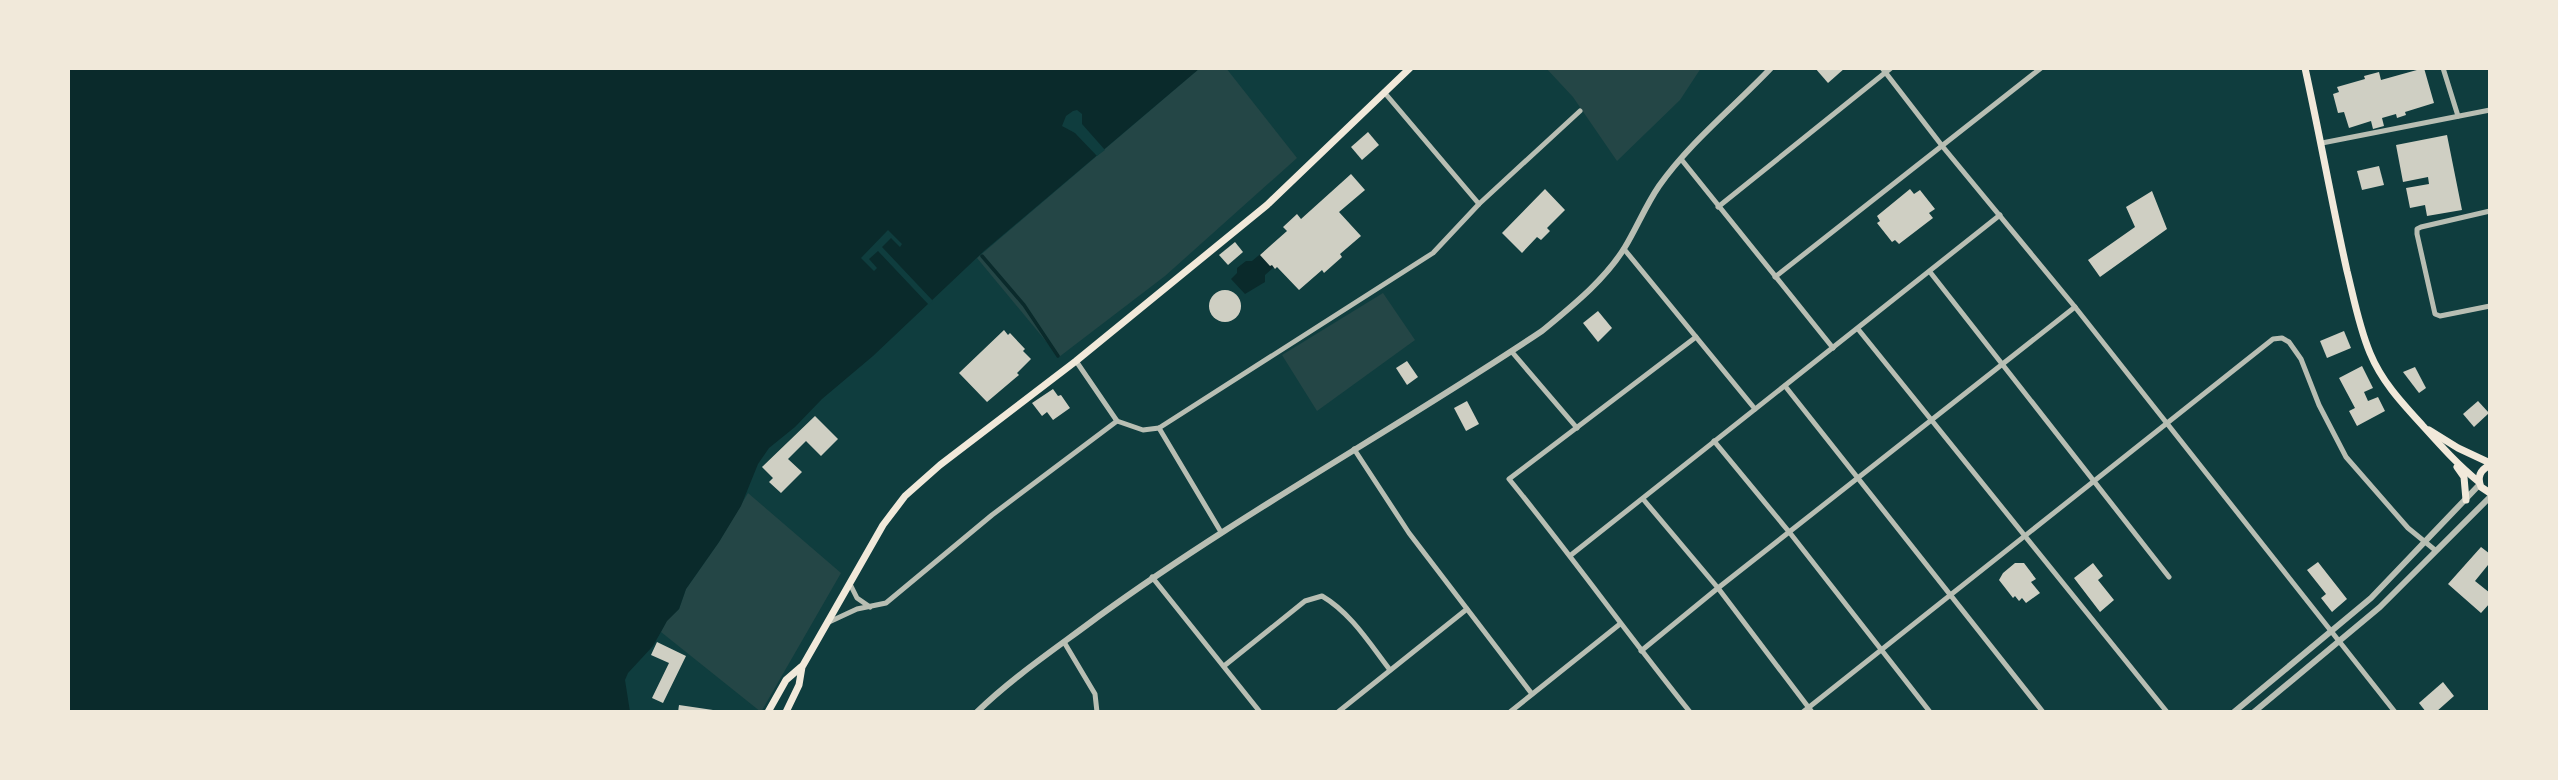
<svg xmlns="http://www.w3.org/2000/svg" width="2558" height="780" font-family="'Roboto Condensed',sans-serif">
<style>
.green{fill:#244646}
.water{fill:#0a2a2b}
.pier{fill:#0f3d3e}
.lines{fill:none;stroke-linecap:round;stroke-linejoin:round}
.stream{stroke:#0a2a2b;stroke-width:3.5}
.building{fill:#cfcfc3}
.minor{stroke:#b8beb3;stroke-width:5}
.tertiary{stroke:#b8beb3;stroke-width:6}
.secondary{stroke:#f1e9da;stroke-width:7}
</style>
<rect width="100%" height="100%" fill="#0f3d3e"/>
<g class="green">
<polygon points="1200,68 1226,68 1297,158 1165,276 1059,357 977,258"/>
<polygon points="1546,68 1701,68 1680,100 1617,161 1573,97"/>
<polygon points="1383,293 1415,340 1317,411 1282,355"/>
<polygon points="748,493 841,573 761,712 661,632 667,620 679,609 686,589 719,542"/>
</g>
<g class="water">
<polygon points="68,68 1200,68 984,251 873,356 822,399 795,427 769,448 758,464 741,506 719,542 686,589 679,609 667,621 653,646 628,673 625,680 630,712 68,712"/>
<polygon points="1264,251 1276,265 1265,275 1265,282 1245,294 1231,279 1237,273 1237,268 1246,261 1252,261"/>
</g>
<g class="pier">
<polygon points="1073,111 1077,110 1082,114 1082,124 1105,150 1097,156 1075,133 1062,126 1066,116"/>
<polygon points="888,230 902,244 900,247 891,238 882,247 933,301 929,305 878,251 869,259 877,268 874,271 861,258"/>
</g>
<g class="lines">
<polyline class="stream" points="982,256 1024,305 1058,356"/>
</g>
<g class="building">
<polygon points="1815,68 1845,68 1828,83"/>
<polygon points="2424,68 2434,103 2405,112 2406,115 2397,118 2396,114 2382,118 2384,126 2373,129 2371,121 2349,128 2344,112 2338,113 2333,94 2339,92 2337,87 2365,79 2364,76 2379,72 2381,80"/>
<polygon points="1368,132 1379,145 1362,160 1351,147"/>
<polygon points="2447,135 2462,210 2427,216 2425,205 2410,208 2406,188 2429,184 2428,177 2403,182 2396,145"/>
<polygon points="2379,166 2384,185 2362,190 2357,171"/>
<polygon points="1351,174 1365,190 1339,212 1361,236 1340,254 1342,257 1324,273 1322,270 1299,290 1277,267 1275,269 1272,265 1270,266 1260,255 1287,231 1283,227 1297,214 1301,219"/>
<polygon points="1545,189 1565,210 1547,228 1550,231 1541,240 1537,237 1522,253 1502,233"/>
<polygon points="1910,189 1914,194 1920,190 1935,209 1929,213 1933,218 1899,244 1895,240 1892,242 1877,223 1880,221 1877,216"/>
<polygon points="2152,191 2167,229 2100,277 2088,260 2135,227 2126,207"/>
<polygon points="1235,242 1243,252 1228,265 1219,255"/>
<circle cx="1225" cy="306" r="16"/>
<polygon points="1598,311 1612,328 1598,342 1583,323"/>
<polygon points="1004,330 1008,335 1010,333 1025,349 1023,351 1031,359 1017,373 1019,375 987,402 959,373"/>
<polygon points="2344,331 2351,348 2327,358 2320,341"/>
<polygon points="1407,361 1418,377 1407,385 1396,368"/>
<polygon points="2362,366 2373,388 2364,392 2368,401 2378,397 2385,411 2357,426 2349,411 2355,408 2339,378"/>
<polygon points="2415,367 2426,388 2419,393 2403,372"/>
<polygon points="1053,389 1058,396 1061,395 1070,408 1053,420 1047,412 1042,416 1032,403"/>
<polygon points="1467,401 1479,424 1466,431 1454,408"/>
<polygon points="2478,401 2489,413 2474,427 2463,414"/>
<polygon points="815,416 838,439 821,456 806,441 788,459 802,472 781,493 769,482 773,478 762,467"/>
<polygon points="2481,547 2490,554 2490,567 2488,565 2475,581 2490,593 2490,603 2481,613 2448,584"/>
<polygon points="2318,562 2347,599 2332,612 2321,598 2326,594 2307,570"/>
<polygon points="2015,563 2024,563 2036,579 2031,582 2040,593 2026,603 2022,598 2019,601 2015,596 2013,598 1999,580 2003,573"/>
<polygon points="2093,563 2103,576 2098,580 2114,600 2100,612 2074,578"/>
<polygon points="657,642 686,656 663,703 652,698 669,663 651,655"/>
<polygon points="2443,682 2454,696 2436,712 2426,712 2419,703"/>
<polygon points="679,705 713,710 713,712 678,712"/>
</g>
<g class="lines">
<g class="minor">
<polyline points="1882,68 1943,147 2075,307 2395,712"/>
<polyline points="2443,68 2458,116"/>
<polyline points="1384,92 1479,204"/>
<polyline points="2322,143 2490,110"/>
<polyline points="1681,159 1833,348"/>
<polyline points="1718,207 1891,68"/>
<polyline points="2490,211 2421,227 2417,229 2417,234 2435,314 2440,316 2490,306"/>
<polyline points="1624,249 1755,409"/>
<polyline points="1930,272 2169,577"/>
<polyline points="1775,277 2041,68"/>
<polyline points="1858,329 2167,712"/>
<polyline points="1512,352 1577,428"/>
<polyline points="1076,361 1117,421 1143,430 1159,428 1433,253 1479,204 1580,111"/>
<polyline points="1785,386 2043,712"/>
<polyline points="1159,428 1221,532"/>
<polyline points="1714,441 1790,533 1930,712"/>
<polyline points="1354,449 1409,533 1532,694"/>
<polyline points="1643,499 1718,588 1812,712"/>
<polyline points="1571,555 2000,215"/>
<polyline points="1152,577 1260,712"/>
<polyline points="850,584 857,598 870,607"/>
<polyline points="829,622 857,609 886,603 992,515 1117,421"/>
<polyline points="1064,642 1095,694 1097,712"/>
<polyline points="1641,651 1718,588 2075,307"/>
<path d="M1224,666L1305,601L1322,596C1351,613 1370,644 1390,670"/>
<polyline points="1338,712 1467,609"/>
<polyline points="1510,712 1620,624"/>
<path d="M1690,712C1628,635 1571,555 1509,479L1696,337"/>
<polyline points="1803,712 2273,339 2282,338 2289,342 2301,359 2319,405 2346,457 2408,528 2435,550"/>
</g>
<g class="tertiary">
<path d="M977,712C1014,676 1058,647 1099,616C1241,513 1396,429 1542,331C1572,306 1605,280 1625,247C1637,227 1646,205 1659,186C1690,142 1734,107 1771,68"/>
<polyline points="2234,712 2371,598 2480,484"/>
<polyline points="2254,712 2380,607 2490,497"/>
</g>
<g class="secondary">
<path d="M2305,68C2320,136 2332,204 2347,271C2354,299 2359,327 2370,353C2382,382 2402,403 2423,426C2441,446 2458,465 2479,482"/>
<polyline points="2429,430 2458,448 2490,463"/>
<path d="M2490,465C2480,470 2477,477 2481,487L2490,493"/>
<polyline points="2457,467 2464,477 2466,500"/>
<polyline points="768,712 786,680 801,667"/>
<polyline points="786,712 799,685 802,667 883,525 905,496 940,465 1076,361 1267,205 1410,68"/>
</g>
</g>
<rect width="2558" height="780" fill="none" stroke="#f1e9da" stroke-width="140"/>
</svg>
